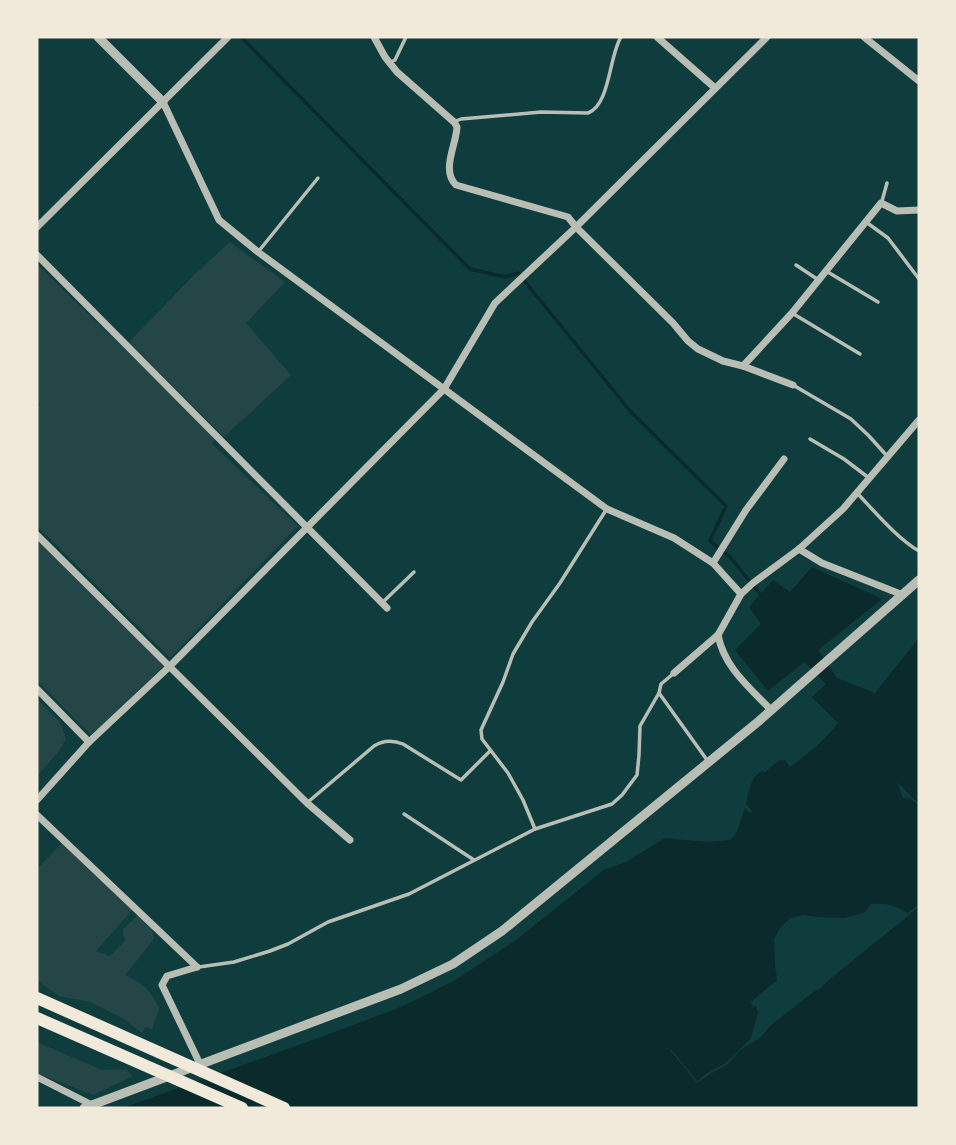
<svg xmlns="http://www.w3.org/2000/svg" width="956" height="1145" font-family="'DM Sans',sans-serif">
<style>
.green{fill:#244646}
.water{fill:#0a2a2b}
.lines{fill:none;stroke-linecap:round;stroke-linejoin:round}
.stream{stroke:#0a2a2b;stroke-width:3.5}
.service{stroke:#b8beb3;stroke-width:3.5}
.minor{stroke:#b8beb3;stroke-width:7}
.tertiary{stroke:#b8beb3;stroke-width:9}
.motorway{stroke:#f1e9da;stroke-width:12}
</style>
<rect width="100%" height="100%" fill="#0f3d3e"/>
<g class="green">
<polygon points="230,242 285,282 246,323 291,375 224,437 129,342 195,274"/>
<polygon points="37,264 216,438 212,444 298,526 170,658 37,526 37,409 40,405 37,401"/>
<polygon points="37,540 164,666 91,735 37,681"/>
<polygon points="37,699 60,722 66,739 58,752 37,776"/>
<path d="M62,843L133,909L96,951L110,956L126,940L123,936V929L138,915L152,928L154,939L125,975C144,985 151,989 159,1009L152,1029L145,1027L142,1033L124,1019L90,1002L59,996L37,980V869Z"/>
<polygon points="37,1042 102,1070 125,1069 133,1076 93,1095 37,1073"/>
</g>
<path class="water" d="M812,567L882,599L818,650L837,678L875,693L918,639L919,640V804L897,782L903,798L911,799L919,806V904L908,913C896,906 884,902 871,904L864,913L844,918L816,917L804,915L790,918L780,928L774,939L775,965L777,980L751,1002L753,1007L756,1006L758,1013L751,1038L726,1063L707,1073L697,1081L671,1049L670,1050L697,1083L715,1071L727,1065L740,1050L760,1038L771,1025L816,990L820,989L825,983L919,907V1108H123L324,1036L396,1009L428,994L457,979L516,940L605,869L624,863L665,838L707,842L730,840L736,834L745,808L750,813L752,811L746,804C749,792 750,777 762,771L765,772L778,761L785,760L790,767C808,754 824,741 838,723L812,697L826,684L804,662L768,691L735,650L761,624L749,607L773,580L790,592Z"/>
<g class="lines">
<polyline class="stream" points="241,37 470,269 505,277 518,273 631,412 726,506 710,541 730,557 760,594"/>
<g class="service">
<polyline points="389,63 395,60 406,37"/>
<path d="M456,121L461,119L541,112L588,113C610,105 609,56 621,37"/>
<polyline points="882,201 887,183"/>
<polyline points="866,222 888,238 919,279"/>
<polyline points="258,252 318,178"/>
<polyline points="796,265 817,279"/>
<polyline points="826,271 878,302"/>
<polyline points="792,313 860,354"/>
<polyline points="793,385 851,419 869,436 887,456"/>
<polyline points="810,439 844,459 869,478"/>
<path d="M857,493C875,512 898,539 919,551"/>
<polyline points="383,602 414,572"/>
<polyline points="659,693 707,760"/>
<path d="M308,802L374,746C383,740 393,740 403,744L461,780L490,751"/>
<polyline points="404,814 474,860"/>
<polyline points="535,829 523,800 508,773 482,739 481,730 503,682 513,654 532,622 560,583 606,510"/>
<polyline points="199,967 234,962 270,951 288,944 328,922 409,894 535,829 612,804 622,795 637,775 639,755 640,726 659,693 661,684 673,674"/>
</g>
<g class="minor">
<path d="M374,37L385,57L397,72L454,122L457,127C456,146 441,170 456,185L568,217L576,227L673,323L688,341L698,349L723,361L743,366L793,385"/>
<polyline points="657,37 715,88"/>
<polyline points="864,37 919,81"/>
<polyline points="163,102 219,220 258,252 607,509 674,538 713,563 741,594"/>
<polyline points="37,227 228,37"/>
<polyline points="37,255 387,608"/>
<polyline points="743,366 792,313 881,203 897,211 919,210"/>
<polyline points="37,535 307,803 350,840"/>
<polyline points="799,549 822,563 903,595"/>
<polyline points="713,563 746,510 784,459"/>
<path d="M718,635C724,667 749,687 771,710"/>
<polyline points="674,673 718,635 741,594 753,583 799,549 843,509 919,420"/>
<polyline points="37,689 89,742"/>
<polyline points="37,800 89,742 170,666 444,389 495,303 576,227 767,37"/>
<polyline points="37,815 197,967"/>
<polyline points="197,967 167,976 162,985 200,1064"/>
<polyline points="37,1077 92,1105"/>
</g>
<g class="tertiary">
<polyline points="98,37 163,102"/>
<polyline points="84,1108 401,989 453,964 502,931 759,721 919,580"/>
</g>
<g class="motorway">
<polyline points="37,998 284,1108"/>
<polyline points="37,1018 242,1108"/>
</g>
</g>
<rect width="956" height="1145" fill="none" stroke="#f1e9da" stroke-width="77"/>
</svg>
